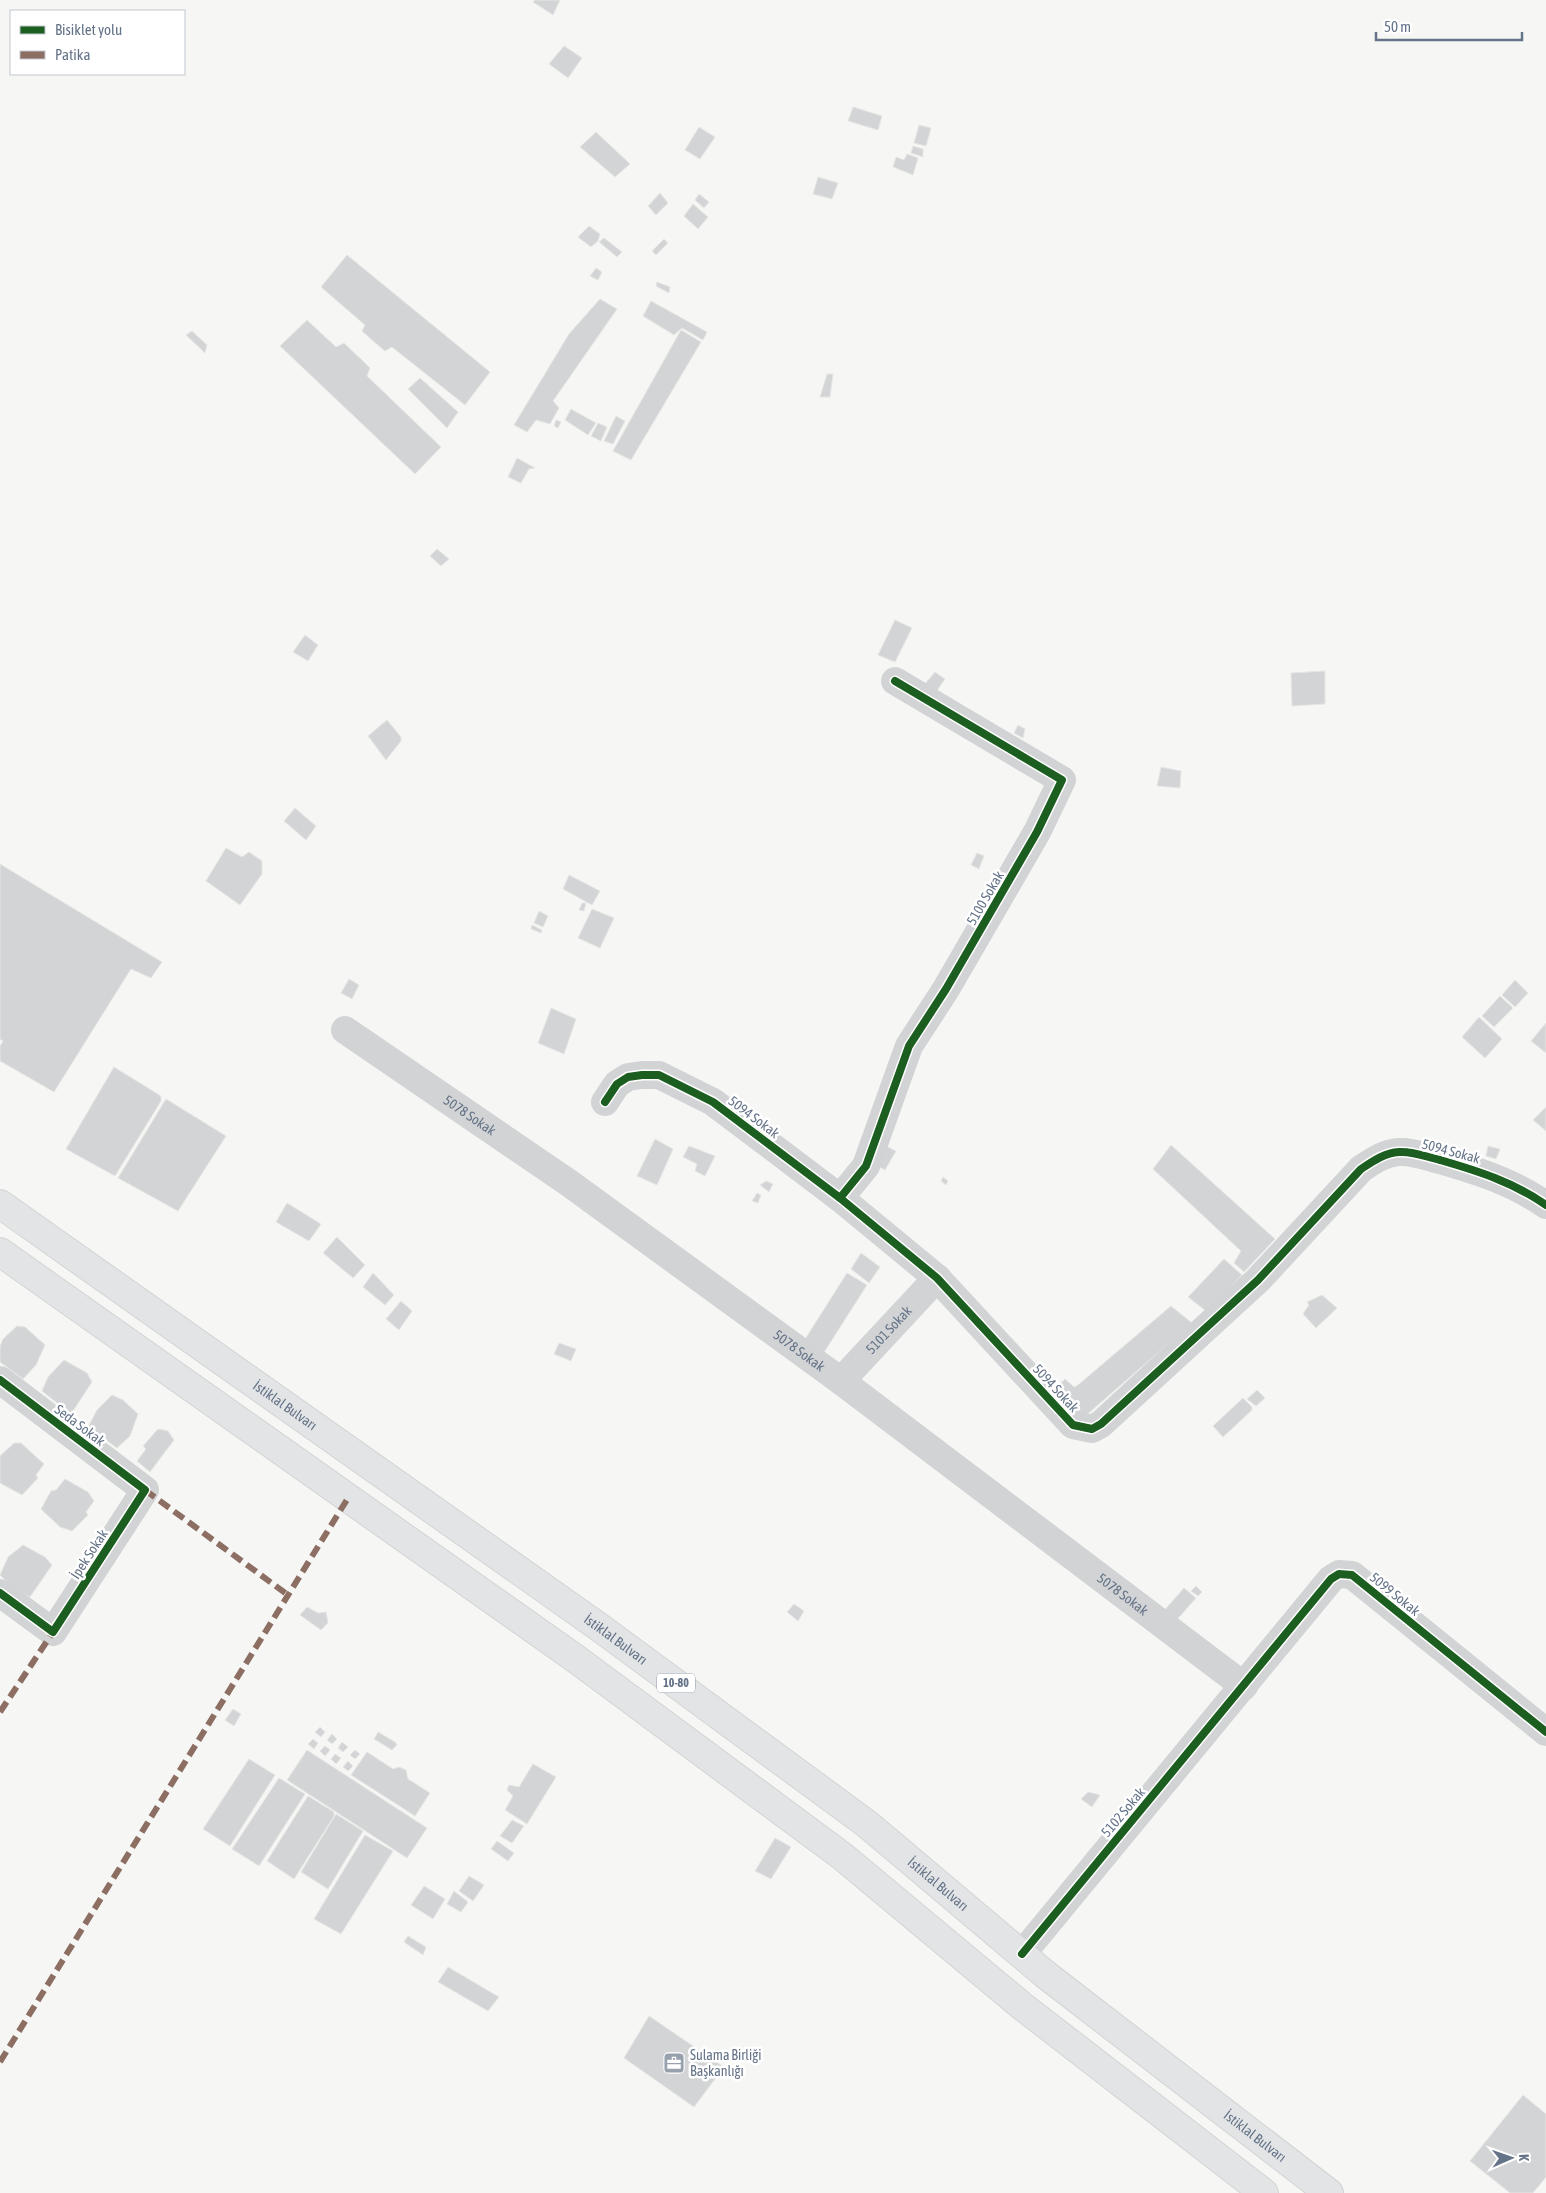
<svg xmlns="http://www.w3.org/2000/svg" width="1546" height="2193" font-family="'Asap Condensed',sans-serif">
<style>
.building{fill:#d3d4d5;stroke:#e6e6e5}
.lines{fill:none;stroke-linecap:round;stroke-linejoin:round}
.major-casing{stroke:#d2d4d4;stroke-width:30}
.minor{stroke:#d2d3d4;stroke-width:28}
.major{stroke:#e3e4e5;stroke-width:28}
.quiet{stroke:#8d6e63;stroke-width:6;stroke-dasharray:12 6;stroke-linecap:butt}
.cycleway-casing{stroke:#fff;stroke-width:11}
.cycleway{stroke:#1b5e20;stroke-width:8}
.labels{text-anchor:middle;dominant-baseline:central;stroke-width:5;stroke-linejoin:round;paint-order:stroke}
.shield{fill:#fff;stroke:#929dac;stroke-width:1}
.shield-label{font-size:12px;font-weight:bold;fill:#647388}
.street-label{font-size:14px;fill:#647388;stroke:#fff}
.poi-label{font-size:14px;fill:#647388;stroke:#fff;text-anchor:start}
</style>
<rect width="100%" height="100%" fill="#f6f7f5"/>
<g class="building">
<polygon points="535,0 560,0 553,15 533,2"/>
<polygon points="564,46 582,58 568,78 549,64"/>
<polygon points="853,107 882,116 878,130 848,121"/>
<polygon points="919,125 931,128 926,146 914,143"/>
<polygon points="699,127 715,137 700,159 685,150"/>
<polygon points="596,132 630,164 615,177 580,147"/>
<polygon points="913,146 923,149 923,157 911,153"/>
<polygon points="907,154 918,158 913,175 893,167 896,157 904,160"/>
<polygon points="818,177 838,183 832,199 813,194"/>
<polygon points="660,193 668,203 656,215 648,206"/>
<polygon points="699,194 709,202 704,208 695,200"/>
<polygon points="693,204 708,217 698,229 684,216"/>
<polygon points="589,226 600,234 598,241 591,247 578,237"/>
<polygon points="604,238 622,252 617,257 599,242"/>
<polygon points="664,239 668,243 656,255 652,251"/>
<polygon points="347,255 490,372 465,405 392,347 385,351 372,340 362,331 365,325 321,287"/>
<polygon points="596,268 602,272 598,280 590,276"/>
<polygon points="657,282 670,287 669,293 656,286"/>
<polygon points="600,299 617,309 553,401 559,408 550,424 536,420 527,432 514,425 569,334"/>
<polygon points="651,301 707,332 703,340 682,328 674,335 643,316"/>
<polygon points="307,320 336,347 344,343 366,364 370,368 367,376 441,447 415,474 280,346"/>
<polygon points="681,330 701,342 631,460 613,451"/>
<polygon points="192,331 207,345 205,353 186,335"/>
<polygon points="827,374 833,374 830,397 820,397"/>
<polygon points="420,378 458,412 447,428 408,389"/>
<polygon points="571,409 596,423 588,435 565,420"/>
<polygon points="616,416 625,421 613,444 604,441"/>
<polygon points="556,420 561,422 558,428 554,426"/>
<polygon points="598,423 607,427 601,441 591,436"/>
<polygon points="517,458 535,468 529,469 521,483 508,477"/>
<polygon points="437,549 449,559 441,566 430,556"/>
<polygon points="895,620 912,628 895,662 878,655"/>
<polygon points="305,635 318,645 308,661 293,652"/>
<polygon points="1325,671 1325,704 1292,706 1291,673"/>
<polygon points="935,672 945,679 936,692 924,685"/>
<polygon points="387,720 401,737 401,741 386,760 368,736"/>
<polygon points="1018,725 1025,729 1023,738 1014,733"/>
<polygon points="1161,767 1181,771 1180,788 1157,786"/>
<polygon points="295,808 316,826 306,840 284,821"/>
<polygon points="226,848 242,857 249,852 262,861 262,874 240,905 206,881"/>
<polygon points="977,853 984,856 979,869 971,865"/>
<polygon points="0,864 162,962 151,978 131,969 129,972 54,1092 0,1061 0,1046 3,1041 0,1039"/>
<polygon points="569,875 600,891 592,905 563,889"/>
<polygon points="582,903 586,903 584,911 579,910"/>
<polygon points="592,909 614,918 600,948 578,938"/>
<polygon points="539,911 548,916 543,927 534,923"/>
<polygon points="532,925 542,930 541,933 531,929"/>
<polygon points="349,979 359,985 352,999 341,993"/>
<polygon points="1515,980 1528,993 1515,1007 1502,995"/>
<polygon points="1500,996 1513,1008 1494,1027 1482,1016"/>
<polygon points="551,1008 576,1019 564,1054 538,1043"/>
<polygon points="1479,1017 1502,1039 1485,1058 1462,1037"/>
<polygon points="1546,1023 1546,1053 1531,1041"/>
<polygon points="114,1067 161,1096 161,1101 115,1176 66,1149"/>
<polygon points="166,1099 226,1136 178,1211 118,1178"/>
<polygon points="1546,1107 1546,1131 1533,1120"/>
<polygon points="655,1139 673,1149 657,1185 637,1176"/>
<polygon points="882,1144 896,1151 885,1170 874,1164"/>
<polygon points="1171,1145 1275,1239 1244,1272 1234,1263 1241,1251 1153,1169"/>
<polygon points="689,1146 715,1156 705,1176 695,1171 697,1164 683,1157"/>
<polygon points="1488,1146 1500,1149 1496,1159 1486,1156"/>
<polygon points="943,1177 948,1181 946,1185 941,1181"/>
<polygon points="766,1181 773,1184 769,1192 760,1185"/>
<polygon points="757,1193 761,1195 758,1203 752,1201"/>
<polygon points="287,1203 321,1224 309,1241 276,1222"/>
<polygon points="337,1237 365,1265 353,1278 323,1253"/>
<polygon points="861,1253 880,1267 869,1283 851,1269"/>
<polygon points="1224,1259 1242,1275 1206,1311 1188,1297"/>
<polygon points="373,1273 394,1295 385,1305 363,1287"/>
<polygon points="847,1273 867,1285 821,1357 802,1344"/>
<polygon points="1322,1295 1337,1308 1316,1328 1303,1314 1309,1305 1307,1302"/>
<polygon points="401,1301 412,1311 399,1330 386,1319"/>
<polygon points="1171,1306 1192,1323 1083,1418 1054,1389 1065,1379 1074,1387 1078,1385"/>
<polygon points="17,1326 25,1327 45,1345 36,1365 23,1379 0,1362 0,1346 3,1339"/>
<polygon points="559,1343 576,1349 571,1361 554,1354"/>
<polygon points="64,1360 87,1373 92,1382 71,1414 42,1391 48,1377"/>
<polygon points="1257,1390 1265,1398 1256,1406 1247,1399"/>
<polygon points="112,1395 123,1400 138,1414 130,1436 117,1448 88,1427 97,1410"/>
<polygon points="1243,1398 1252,1407 1252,1410 1223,1437 1213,1426"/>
<polygon points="158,1429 168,1431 174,1440 150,1472 137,1461 146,1449 143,1446"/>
<polygon points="14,1443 21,1443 44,1464 36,1475 38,1478 22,1495 0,1483 0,1456"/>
<polygon points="65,1479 88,1492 94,1501 86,1512 88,1515 72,1531 60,1527 41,1509 51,1491 56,1490"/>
<polygon points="23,1545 45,1557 52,1565 30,1597 13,1588 0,1575 8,1557"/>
<polygon points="1196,1586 1202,1592 1198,1596 1191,1591"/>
<polygon points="1184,1588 1196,1598 1174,1623 1162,1613"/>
<polygon points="794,1604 804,1611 798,1621 787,1612"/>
<polygon points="307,1607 318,1613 326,1612 328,1623 321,1630 300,1615"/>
<polygon points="233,1709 241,1714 234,1726 225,1720"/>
<polygon points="320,1727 325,1732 321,1737 315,1732"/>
<polygon points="378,1732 395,1742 397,1745 392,1750 374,1739"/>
<polygon points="332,1734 337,1739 332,1744 327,1740"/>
<polygon points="313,1739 318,1743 314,1749 308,1744"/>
<polygon points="342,1742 348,1747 343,1752 338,1748"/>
<polygon points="325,1746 330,1750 325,1756 320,1751"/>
<polygon points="307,1750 427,1828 407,1858 287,1780"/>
<polygon points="355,1750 360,1754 355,1759 350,1755"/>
<polygon points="367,1752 393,1769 399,1767 406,1770 408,1779 430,1793 415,1816 351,1775"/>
<polygon points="335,1754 341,1758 336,1764 331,1759"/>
<polygon points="249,1759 275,1775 230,1846 203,1829"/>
<polygon points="348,1761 353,1766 348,1771 343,1767"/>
<polygon points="533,1764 556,1777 527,1824 505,1810 513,1796 507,1790 509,1785 519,1787"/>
<polygon points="279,1778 305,1794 259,1866 232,1849"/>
<polygon points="1088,1792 1100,1795 1092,1807 1081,1799"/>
<polygon points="308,1796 334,1812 334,1816 294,1879 267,1861"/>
<polygon points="336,1814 363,1831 328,1889 301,1872"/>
<polygon points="512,1820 524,1826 512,1843 500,1836"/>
<polygon points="365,1835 393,1851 341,1934 314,1919"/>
<polygon points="775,1838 791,1847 771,1879 755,1871"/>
<polygon points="497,1841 514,1853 508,1861 491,1849"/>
<polygon points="469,1876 484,1885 473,1901 459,1891"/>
<polygon points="424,1886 445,1899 433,1919 411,1905"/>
<polygon points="454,1891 468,1902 461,1912 447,1904"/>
<polygon points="408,1936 426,1947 423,1955 404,1942"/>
<polygon points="448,1967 499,1997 488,2011 438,1982"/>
<polygon points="649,2016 724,2067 694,2107 624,2058"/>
<polygon points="1523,2095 1546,2114 1546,2177 1533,2193 1510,2193 1470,2161"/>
</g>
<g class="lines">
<g class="major-casing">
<g id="major">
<path id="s3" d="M0,1204L599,1627L867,1824L1046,1975L1329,2193"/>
<polyline points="0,1252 576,1659 842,1856 1022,2006 1264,2193"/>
</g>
</g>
<g class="minor">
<path id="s1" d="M345,1030L569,1183L841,1381L1244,1686"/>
<path d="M605,1102L617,1084L628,1077L642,1075H659L713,1102L840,1198L937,1278L1073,1425L1092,1429L1101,1424L1258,1280L1361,1169C1373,1161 1384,1153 1399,1152C1413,1151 1427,1157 1440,1160C1478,1171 1513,1182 1546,1205"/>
<polyline points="840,1198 866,1166 909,1046 946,989 1037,832 1062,780 895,681"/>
<polyline points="0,1380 145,1490 53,1632 0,1593"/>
<path id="s2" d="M841,1381L937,1278"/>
<polyline points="1022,1954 1331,1579 1339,1574 1352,1575 1546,1732"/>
</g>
<use href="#major" class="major"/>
<g class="quiet">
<polyline points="145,1490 288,1595"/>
<polyline points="0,1712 53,1632"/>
<polyline points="0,2062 348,1498"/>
</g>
<g class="cycleway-casing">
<g id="cycleway">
<path d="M605,1102L617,1084L628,1077L642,1075H659L713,1102L840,1198L937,1278L1073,1425L1092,1429L1101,1424L1258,1280L1361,1169C1373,1161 1384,1153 1399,1152C1413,1151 1427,1157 1440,1160C1478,1171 1513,1182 1546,1205"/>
<polyline points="840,1198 866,1166 909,1046 946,989 1037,832 1062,780 895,681"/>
<polyline points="0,1380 145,1490 53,1632 0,1593"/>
<polyline points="1022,1954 1331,1579 1339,1574 1352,1575 1546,1732"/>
</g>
</g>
<use href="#cycleway" class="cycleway"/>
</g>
<defs>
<g id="office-square" transform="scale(1.125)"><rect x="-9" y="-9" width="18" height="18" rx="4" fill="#97a1ae" stroke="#fff"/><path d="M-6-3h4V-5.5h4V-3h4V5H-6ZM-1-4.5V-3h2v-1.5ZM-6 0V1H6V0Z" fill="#fff"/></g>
</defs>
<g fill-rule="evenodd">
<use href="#office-square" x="674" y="2063"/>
</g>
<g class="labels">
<rect class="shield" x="657" y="1673.5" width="38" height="19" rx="4"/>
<g class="shield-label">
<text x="676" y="1683">10-80</text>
</g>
<g class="street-label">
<text transform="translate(985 898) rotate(-60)">5100 Sokak</text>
<text stroke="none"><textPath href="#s1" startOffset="151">5078 Sokak</textPath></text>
<text transform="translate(754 1117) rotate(37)">5094 Sokak</text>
<text transform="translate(1451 1151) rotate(15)">5094 Sokak</text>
<text stroke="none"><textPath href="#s2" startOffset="70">5101 Sokak</textPath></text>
<text stroke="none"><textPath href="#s1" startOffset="556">5078 Sokak</textPath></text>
<text transform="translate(1056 1388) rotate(47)">5094 Sokak</text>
<text stroke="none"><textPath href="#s3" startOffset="349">İstiklal Bulvarı</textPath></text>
<text transform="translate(80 1425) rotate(37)">Seda Sokak</text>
<text transform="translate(89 1554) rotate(-57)">İpek Sokak</text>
<text stroke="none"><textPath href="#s1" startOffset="961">5078 Sokak</textPath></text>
<text transform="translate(1395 1594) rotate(39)">5099 Sokak</text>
<text stroke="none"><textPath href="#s3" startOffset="754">İstiklal Bulvarı</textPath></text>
<text transform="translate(1123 1812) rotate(-50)">5102 Sokak</text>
<text stroke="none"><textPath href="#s3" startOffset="1159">İstiklal Bulvarı</textPath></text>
<text stroke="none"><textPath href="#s3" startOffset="1564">İstiklal Bulvarı</textPath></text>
</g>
<g class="poi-label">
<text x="690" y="2055">Sulama Birliği<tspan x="690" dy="16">Başkanlığı</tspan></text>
</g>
</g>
<rect x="10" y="10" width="175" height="65" fill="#ffffff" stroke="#c1c7cf"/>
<rect x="20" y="26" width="25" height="8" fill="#1b5e20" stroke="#c1c7cf"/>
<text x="55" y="35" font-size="15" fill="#647388">Bisiklet yolu</text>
<rect x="20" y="51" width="25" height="8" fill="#8d6e63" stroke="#c1c7cf"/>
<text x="55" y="60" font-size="15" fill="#647388">Patika</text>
<g transform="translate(1511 2158) rotate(88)" stroke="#ffffff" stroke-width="4" paint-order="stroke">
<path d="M0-4L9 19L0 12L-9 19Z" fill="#647388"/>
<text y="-8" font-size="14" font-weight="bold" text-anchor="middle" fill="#647388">K</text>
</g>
<path d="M1376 32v8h146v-8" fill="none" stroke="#647388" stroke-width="2.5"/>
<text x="1384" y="32" font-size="15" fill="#647388" stroke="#ffffff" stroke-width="4" paint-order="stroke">50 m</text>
</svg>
